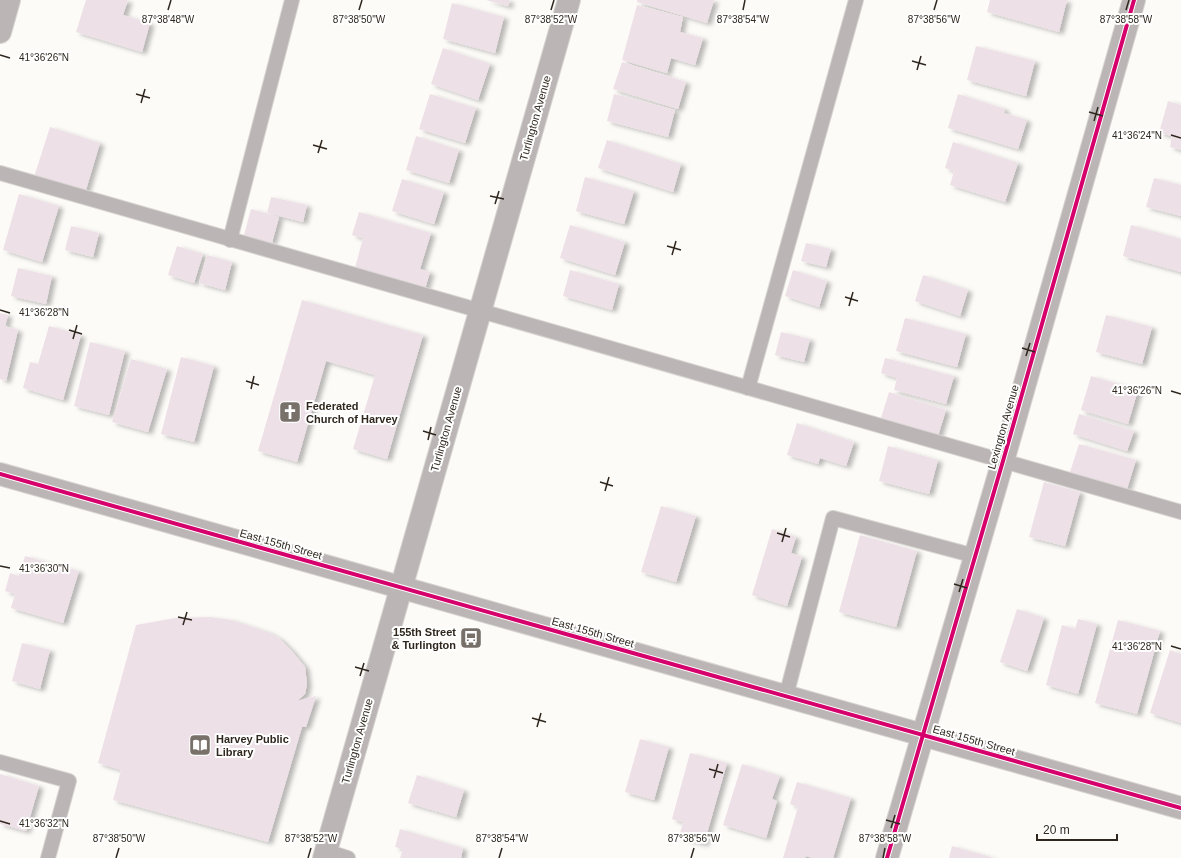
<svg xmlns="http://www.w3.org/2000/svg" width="1181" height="858" font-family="Arial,sans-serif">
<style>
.building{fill:#eee0e7;filter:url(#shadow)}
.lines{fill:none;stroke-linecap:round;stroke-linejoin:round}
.lane-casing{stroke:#d7d5d2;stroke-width:16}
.street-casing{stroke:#d7d5d2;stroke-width:24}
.lane{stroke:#bbb6b5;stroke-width:14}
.street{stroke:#bbb6b5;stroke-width:22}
.cycleway-casing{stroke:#fff;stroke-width:6}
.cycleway{stroke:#d6006c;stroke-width:4}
.ticks{fill:none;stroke:#2f271e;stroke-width:1.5}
.labels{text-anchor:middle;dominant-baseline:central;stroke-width:4;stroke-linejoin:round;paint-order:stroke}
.street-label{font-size:11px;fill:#2f271e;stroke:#fff}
.poi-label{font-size:11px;font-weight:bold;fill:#2f271e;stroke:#fff;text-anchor:start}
.ticks-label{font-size:10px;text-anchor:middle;fill:#2f271e;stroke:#fff;stroke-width:4;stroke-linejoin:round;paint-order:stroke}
</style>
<defs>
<filter id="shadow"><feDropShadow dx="4.5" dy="2.5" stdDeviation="2" flood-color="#0004"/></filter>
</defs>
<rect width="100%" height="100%" fill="#fdfbf8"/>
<g class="building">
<polygon points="86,0 128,0 123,15 150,23 142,52 76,32"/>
<polygon points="486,0 510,0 508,6"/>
<polygon points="637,0 714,0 707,23 637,2"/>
<polygon points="990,0 1067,0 1059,32 987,12"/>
<polygon points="452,3 504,17 495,53 443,39"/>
<polygon points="637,5 683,17 680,32 703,38 695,65 671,58 667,73 622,60"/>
<polygon points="976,46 1035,61 1026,96 967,80"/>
<polygon points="443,48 490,64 478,100 431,84"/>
<polygon points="622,62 686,82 678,109 613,89"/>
<polygon points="430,94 476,108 465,143 419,129"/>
<polygon points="614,94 675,110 668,137 607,121"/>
<polygon points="958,94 1005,109 1004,113 1027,120 1018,149 948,128"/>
<polygon points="1168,101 1181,105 1181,150 1170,147 1172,136 1159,133"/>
<polygon points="50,127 100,143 85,193 34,177"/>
<polygon points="416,136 459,150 449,183 406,170"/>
<polygon points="607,140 681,164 673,192 598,168"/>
<polygon points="953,142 1018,163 1005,202 950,185 954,171 945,168"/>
<polygon points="585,177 634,191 624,224 576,211"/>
<polygon points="1154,178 1181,185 1181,216 1146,207"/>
<polygon points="402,179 444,192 434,224 392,211"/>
<polygon points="19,194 59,206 42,262 3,250"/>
<polygon points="271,197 307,205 303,222 267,213"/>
<polygon points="251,209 279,217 272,243 244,235"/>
<polygon points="359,212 431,233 420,269 430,272 425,289 355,268 363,238 352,235"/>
<polygon points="570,225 625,242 615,275 560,258"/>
<polygon points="1131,225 1181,239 1181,272 1123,256"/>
<polygon points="71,226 99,233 93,257 65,250"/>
<polygon points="806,243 831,249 826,267 801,261"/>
<polygon points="177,246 203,254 194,283 168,275"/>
<polygon points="207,255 232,262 225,290 199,283"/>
<polygon points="18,268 52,276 46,304 11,296"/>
<polygon points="570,270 619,284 612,310 563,296"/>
<polygon points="793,270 827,281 819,307 785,296"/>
<polygon points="923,275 968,290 960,316 915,301"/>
<polygon points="302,300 423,335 387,459 353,449 375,375 326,361 297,462 258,451"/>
<polygon points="0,313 8,315 5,326 18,330 6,381 0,379"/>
<polygon points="1106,315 1152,327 1142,364 1096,352"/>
<polygon points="905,318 966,334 957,367 896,351"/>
<polygon points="49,326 81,335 63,400 23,388 30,362 38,364"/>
<polygon points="781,332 810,339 804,362 775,355"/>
<polygon points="90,342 125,351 109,415 74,406"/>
<polygon points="181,357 214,366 194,442 161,434"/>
<polygon points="885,358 954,376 946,404 894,390 897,378 881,373"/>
<polygon points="131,359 167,369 148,432 112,422"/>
<polygon points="1091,376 1138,390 1128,424 1081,410"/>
<polygon points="889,392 946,410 938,436 881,418"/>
<polygon points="1079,414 1134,431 1127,451 1073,434"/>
<polygon points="797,423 854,442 846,466 820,458 818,464 787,455"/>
<polygon points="1079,444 1136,460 1127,489 1070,472"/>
<polygon points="888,446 938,460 929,494 879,481"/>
<polygon points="1044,482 1080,492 1065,546 1029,537"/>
<polygon points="661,506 696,516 676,582 641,572"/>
<polygon points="772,529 796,537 791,553 802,557 787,606 752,595"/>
<polygon points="860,535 917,551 896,627 839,612"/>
<polygon points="25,556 79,571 63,623 11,608 15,594 5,591 10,573 19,576"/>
<polygon points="1017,609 1044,618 1027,671 1000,662"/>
<polygon points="210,617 232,620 268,632 280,639 291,650 305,667 307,684 305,694 297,701 316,696 306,727 302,727 268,842 113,800 121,770 98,763 136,625 175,618"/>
<polygon points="1078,619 1097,624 1078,694 1046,685 1062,625 1075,629"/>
<polygon points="1118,620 1160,631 1137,714 1095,703"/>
<polygon points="22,643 50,650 40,689 12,681"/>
<polygon points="1170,650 1181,654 1181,723 1150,713"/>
<polygon points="640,739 669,747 654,800 625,792"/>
<polygon points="690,753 727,763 704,844 679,837 683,822 672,819"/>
<polygon points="742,764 780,776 772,799 777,801 766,838 723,825"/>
<polygon points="0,774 39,786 26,831 0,824"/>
<polygon points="417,775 464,790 456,817 408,803"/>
<polygon points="797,782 851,798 833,858 813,858 806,856 805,858 783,858 798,807 790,804"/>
<polygon points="400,829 463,848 461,858 400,858 403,849 395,847"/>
<polygon points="952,846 994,858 949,858"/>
</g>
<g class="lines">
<g class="lane-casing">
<g id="lane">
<polyline points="0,173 1181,512"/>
<polyline points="230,240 292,0"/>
<polyline points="748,388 856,0"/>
<polyline points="786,696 833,518 975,556"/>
<polyline points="0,762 69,781 48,858"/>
<polyline points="326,851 348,858"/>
</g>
</g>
<g class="street-casing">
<g id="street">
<polyline points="0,32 9,0"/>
<polyline points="0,474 1181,808"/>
<polyline points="324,858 569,0"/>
<polyline points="887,858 1003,461 1134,0"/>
</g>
</g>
<use href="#lane" class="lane"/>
<use href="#street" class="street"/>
<g class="cycleway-casing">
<g id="cycleway">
<polyline points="0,474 1181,808"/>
<polyline points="887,858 1003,461 1134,0"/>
</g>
</g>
<use href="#cycleway" class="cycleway"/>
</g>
<path class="ticks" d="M168,10L171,0M359,10L362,0M551,10L554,0M743,10L745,0M934,10L937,0M1126,10L1129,0M0,55L10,58M912,61L926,65M917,70L921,56M136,94L150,98M141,103L145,89M1089,112L1103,116M1094,121L1098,107M1171,135L1181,138M313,145L327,149M318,153L322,140M490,196L504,199M495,204L499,191M667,246L681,250M672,255L676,241M845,297L858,301M849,306L853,292M0,310L10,313M69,330L82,334M73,339L77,325M1022,348L1035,352M1026,356L1030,343M246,381L259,385M251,389L254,376M1171,391L1181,394M423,431L436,435M428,440L431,427M600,482L613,486M605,491L609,477M777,533L790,537M782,542L786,528M0,566L10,568M954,584L967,588M959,592L963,579M178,617L192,620M183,625L187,612M1171,646L1181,649M355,667L369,671M360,676L364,663M532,718L546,722M537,727L541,713M709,769L723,773M714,778L718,764M886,820L900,824M0,821L10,824M891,828L895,815M116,858L119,848M308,858L311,848M499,858L502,848M691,858L694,848M883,858L885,848"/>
<defs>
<g id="church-square" transform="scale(1.15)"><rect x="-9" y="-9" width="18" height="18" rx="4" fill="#77716a" stroke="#fff"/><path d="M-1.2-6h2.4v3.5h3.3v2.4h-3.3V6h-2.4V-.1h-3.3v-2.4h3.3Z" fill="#fff"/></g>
<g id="bus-square" transform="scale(1.15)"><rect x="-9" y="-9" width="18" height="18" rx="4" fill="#77716a" stroke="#fff"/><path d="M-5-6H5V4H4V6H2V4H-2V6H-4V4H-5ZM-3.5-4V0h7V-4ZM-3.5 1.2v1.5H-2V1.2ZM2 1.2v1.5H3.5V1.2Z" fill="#fff"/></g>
<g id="library-square" transform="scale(1.15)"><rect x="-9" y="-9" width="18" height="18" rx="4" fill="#77716a" stroke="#fff"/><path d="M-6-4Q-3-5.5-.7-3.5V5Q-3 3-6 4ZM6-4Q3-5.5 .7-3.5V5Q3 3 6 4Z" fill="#fff"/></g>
</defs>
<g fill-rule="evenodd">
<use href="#church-square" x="290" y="412"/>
<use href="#bus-square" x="471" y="638"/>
<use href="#library-square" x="200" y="745"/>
</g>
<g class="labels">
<g class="street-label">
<text transform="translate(535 118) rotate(-74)">Turlington Avenue</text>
<text transform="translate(1003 427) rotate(-74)">Lexington Avenue</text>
<text transform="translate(446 429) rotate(-74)">Turlington Avenue</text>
<text transform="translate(281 544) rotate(16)">East 155th Street</text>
<text transform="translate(593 632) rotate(16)">East 155th Street</text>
<text transform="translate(974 740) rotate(16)">East 155th Street</text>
<text transform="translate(357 741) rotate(-74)">Turlington Avenue</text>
</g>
<g class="poi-label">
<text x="306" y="406">Federated<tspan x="306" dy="13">Church of Harvey</tspan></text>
<text x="456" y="632" text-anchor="end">155th Street<tspan x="456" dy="13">&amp; Turlington</tspan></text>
<text x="216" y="739">Harvey Public<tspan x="216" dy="13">Library</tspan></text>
</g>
</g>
<g class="ticks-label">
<text x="168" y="23">87°38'48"W</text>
<text x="359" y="23">87°38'50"W</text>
<text x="551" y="23">87°38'52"W</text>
<text x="743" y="23">87°38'54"W</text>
<text x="934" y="23">87°38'56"W</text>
<text x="1126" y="23">87°38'58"W</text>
<text x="44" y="61">41°36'26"N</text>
<text x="1137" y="139">41°36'24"N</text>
<text x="44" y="316">41°36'28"N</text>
<text x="1137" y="394">41°36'26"N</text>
<text x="44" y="572">41°36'30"N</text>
<text x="1137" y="650">41°36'28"N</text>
<text x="44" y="827">41°36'32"N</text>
<text x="119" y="842">87°38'50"W</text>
<text x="311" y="842">87°38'52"W</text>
<text x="502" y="842">87°38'54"W</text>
<text x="694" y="842">87°38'56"W</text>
<text x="885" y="842">87°38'58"W</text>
</g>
<path d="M1037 834v6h80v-6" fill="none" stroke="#2f271e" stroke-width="2"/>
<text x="1043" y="834" font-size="12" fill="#2f271e" stroke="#ffffff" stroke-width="3" paint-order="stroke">20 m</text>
</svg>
